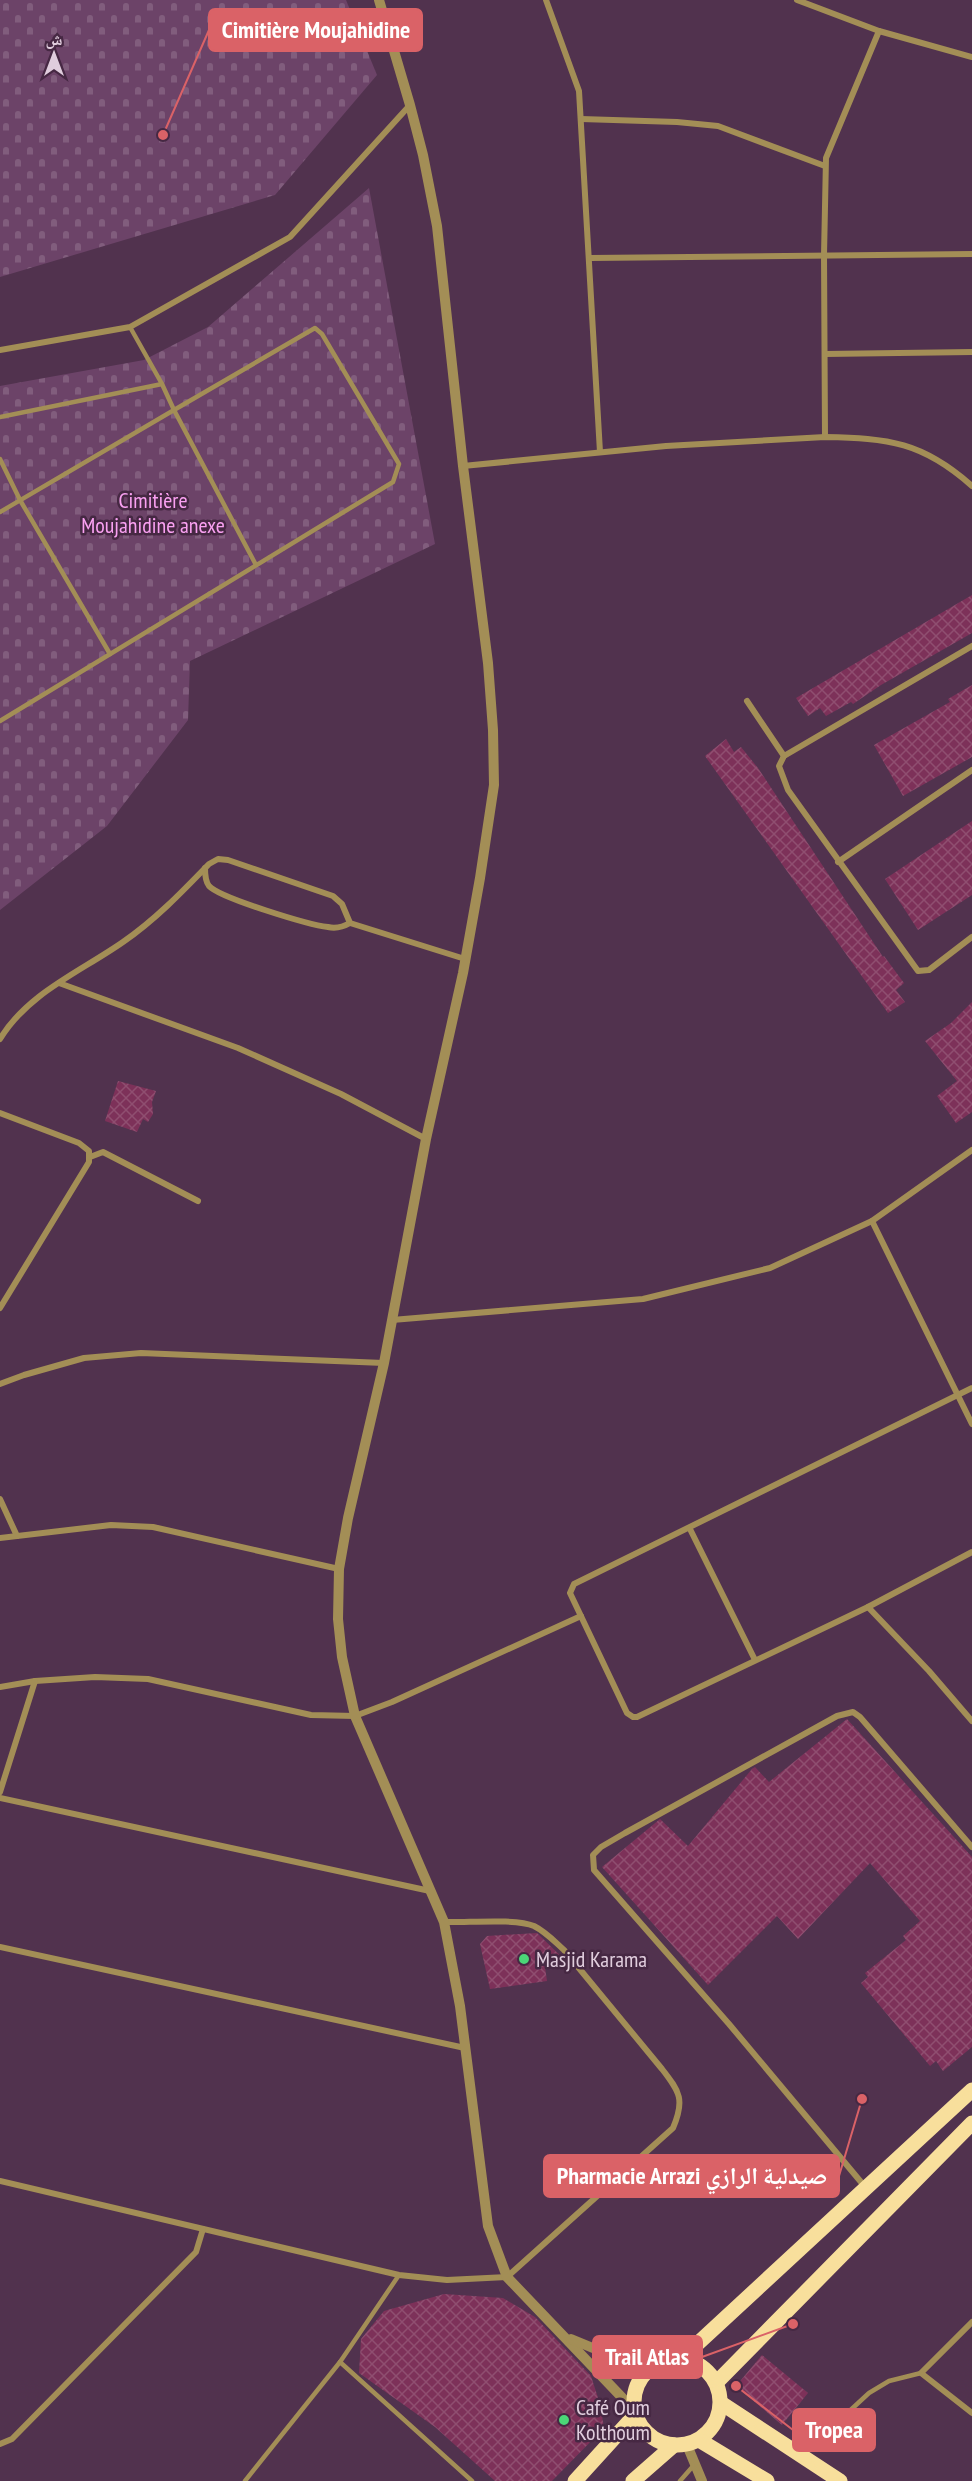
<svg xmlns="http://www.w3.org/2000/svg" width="972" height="2481" font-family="'PT Sans Narrow','Noto Naskh Arabic',sans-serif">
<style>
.cemetery{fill:url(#cemetery-stones)}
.building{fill:url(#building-cross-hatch)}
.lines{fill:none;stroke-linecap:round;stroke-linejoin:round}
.service{stroke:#a38e56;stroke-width:4.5}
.minor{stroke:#a38e56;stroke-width:6}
.tertiary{stroke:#a38e56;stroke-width:10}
.primary{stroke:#f8df9c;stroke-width:15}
.poi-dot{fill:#4bd677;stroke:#462843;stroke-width:2}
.labels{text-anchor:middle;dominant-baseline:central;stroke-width:5;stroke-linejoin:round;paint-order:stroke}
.park-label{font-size:22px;fill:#faa1f2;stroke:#462843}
.poi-label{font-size:22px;fill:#e0cddd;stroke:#462843;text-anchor:start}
.leader{fill:none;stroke:#da6267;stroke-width:2}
.callout-dot{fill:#da6267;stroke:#462843;stroke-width:2}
.callout{fill:#da6267;stroke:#da6267;stroke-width:2}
.callout-label{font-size:24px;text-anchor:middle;font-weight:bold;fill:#fff}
</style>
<defs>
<pattern id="cemetery-stones" width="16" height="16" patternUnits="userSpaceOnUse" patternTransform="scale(1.5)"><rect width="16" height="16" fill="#6c4368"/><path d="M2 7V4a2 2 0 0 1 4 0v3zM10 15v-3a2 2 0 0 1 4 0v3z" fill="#815d7d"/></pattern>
<pattern id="building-cross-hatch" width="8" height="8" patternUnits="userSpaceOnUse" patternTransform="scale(1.5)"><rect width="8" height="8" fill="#7d3159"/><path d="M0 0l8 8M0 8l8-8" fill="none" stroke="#8f4e70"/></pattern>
</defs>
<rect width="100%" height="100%" fill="#51324e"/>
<g class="cemetery">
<polygon points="0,0 346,0 377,75 275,195 0,277"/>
<polygon points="369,188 435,544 190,661 188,720 107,826 0,910 0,386 144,360 208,327"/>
</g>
<g class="building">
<polygon points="972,595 972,633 881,685 853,704 851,702 826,716 820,708 808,716 796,698"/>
<polygon points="972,685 972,757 903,796 874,745 950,702 948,699"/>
<polygon points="726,739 734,752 741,747 758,768 883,957 884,956 904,983 896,990 905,1002 888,1013 705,756"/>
<polygon points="972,821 972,895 918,930 885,879"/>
<polygon points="972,1002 972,1112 956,1123 937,1096 957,1081 925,1041 951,1023"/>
<polygon points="118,1081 156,1091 152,1102 153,1114 148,1122 143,1119 137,1132 105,1121"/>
<polygon points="847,1719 972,1857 972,2047 943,2071 936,2061 930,2066 861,1983 868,1977 865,1973 906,1940 903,1936 920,1921 870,1863 798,1939 777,1916 708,1985 602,1867 660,1819 688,1846 752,1769 755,1767 769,1782"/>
<polygon points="537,1933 569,1964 545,1967 547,1981 490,1989 480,1944 487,1936"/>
<polygon points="444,2294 503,2298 535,2317 591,2376 600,2404 604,2428 552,2481 495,2481 435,2427 359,2373 361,2339 384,2311"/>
<polygon points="762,2355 808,2393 782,2425 736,2386"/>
</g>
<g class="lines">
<g class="service">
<polyline points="0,417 162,384"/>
<polyline points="0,459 20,500 110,654"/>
<polyline points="0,512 174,410 162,384 130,327"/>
<polyline points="0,721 393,482 399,464 322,334 315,328 174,410 256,565"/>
<polyline points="340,2362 472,2481"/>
<polyline points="804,2453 869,2393 889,2381 921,2373"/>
<polyline points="245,2481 340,2362 399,2275"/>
<polyline points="680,2481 694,2465"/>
</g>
<g class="minor">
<polyline points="546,0 579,91 600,452"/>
<polyline points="797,0 879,31 972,57"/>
<polyline points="581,119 677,122 718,126 825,166"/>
<polyline points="590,258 972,254"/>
<polyline points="0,350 130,327 290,237 410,105"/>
<polyline points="825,354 972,352"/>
<polyline points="825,437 824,255 826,158 879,31"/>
<path d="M463,466L666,446L825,437C888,438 923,442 972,486"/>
<polyline points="972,646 784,756 779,766 788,790 918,971 929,970 972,937"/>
<polyline points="747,701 784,756"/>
<polyline points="838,862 972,770"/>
<path d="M205,868C205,874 205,881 209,886C220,898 309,925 328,927C337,929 343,927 350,923"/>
<polyline points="59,983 238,1048 341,1094 426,1139"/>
<path d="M0,1039C28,993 80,972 123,942C155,920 182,892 209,864L218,859L228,860L333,896L342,904L350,923L465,959"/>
<polyline points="0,1113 79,1143 89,1151 89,1162 0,1308"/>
<polyline points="90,1157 103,1152 198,1201"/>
<polyline points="872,1221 972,1424"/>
<polyline points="392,1320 643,1299 770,1268 872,1221 972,1150"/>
<polyline points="0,1384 24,1375 84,1358 141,1353 384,1363"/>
<polyline points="972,1388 574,1584 570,1593 627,1713 633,1717 637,1717 868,1607 972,1552"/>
<polyline points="0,1499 17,1536"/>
<polyline points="690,1529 755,1660"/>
<polyline points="0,1538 111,1525 153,1527 339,1569"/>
<polyline points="868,1607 929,1671 972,1721"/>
<polyline points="0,1687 35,1681 95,1677 148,1679 311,1715 355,1716 392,1702 581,1616"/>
<polyline points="0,1792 35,1681"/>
<polyline points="0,1798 430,1891"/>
<polyline points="0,1947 465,2048"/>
<path d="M0,2181L399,2275L447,2280L507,2277L673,2128C685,2100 680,2092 662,2069L564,1950C554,1941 546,1932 534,1926C515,1918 466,1923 444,1922"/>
<polyline points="866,2188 729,2024 594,1870 593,1855 601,1847 625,1833 837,1716 853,1712 860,1717 972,1847"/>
<polyline points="972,2322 921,2373 972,2413"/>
<polyline points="0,2444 12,2439 196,2252 203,2229"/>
</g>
<g class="tertiary">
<polyline points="379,0 410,105 423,155 437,226 463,466 488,663 493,730 494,785 480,878 463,973 426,1139 384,1363 348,1518 339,1569 338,1619 342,1657 355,1716 444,1922 460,2006 488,2226 507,2277 633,2409"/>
<polyline points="571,2339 605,2353 661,2361"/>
<polyline points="687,2445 702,2481"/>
</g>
<g class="primary">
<polyline points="682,2358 972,2090"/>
<circle cx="677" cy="2402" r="43"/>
<polyline points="717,2382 972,2123"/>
<polyline points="721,2403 840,2481"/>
<polyline points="699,2440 767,2481"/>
<polyline points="575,2481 635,2415"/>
<polyline points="633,2481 674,2445"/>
</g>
</g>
<g class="poi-dot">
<circle cx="524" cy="1959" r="6"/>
<circle cx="564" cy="2420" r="6"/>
</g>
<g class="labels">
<g class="park-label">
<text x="153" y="500">Cimitière<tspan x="153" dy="25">Moujahidine anexe</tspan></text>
</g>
<g class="poi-label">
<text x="536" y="1959">Masjid Karama</text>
<text x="576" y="2407">Café Oum<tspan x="576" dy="25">Kolthoum</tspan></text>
</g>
</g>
<path class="leader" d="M163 135L209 30M862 2099L839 2176M793 2324L702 2357M736 2386L793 2430"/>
<g class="callout-dot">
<circle cx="163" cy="135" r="6"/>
<circle cx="862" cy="2099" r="6"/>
<circle cx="793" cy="2324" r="6"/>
<circle cx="736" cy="2386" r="6"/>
</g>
<g class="callout">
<rect x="209" y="9" width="213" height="42" rx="6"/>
<rect x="544" y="2155" width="295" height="42" rx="6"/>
<rect x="593" y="2336" width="109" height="42" rx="6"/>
<rect x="793" y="2409" width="82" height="42" rx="6"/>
</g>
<g class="callout-label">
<text x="316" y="38">Cimitière Moujahidine</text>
<text x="692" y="2184">Pharmacie Arrazi صيدلية الرازي</text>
<text x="647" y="2365">Trail Atlas</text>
<text x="834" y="2438">Tropea</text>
</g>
<g transform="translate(54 54)" stroke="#462843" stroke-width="4.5" paint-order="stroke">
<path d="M0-4.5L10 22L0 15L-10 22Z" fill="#e0cddd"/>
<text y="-9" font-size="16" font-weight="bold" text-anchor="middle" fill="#e0cddd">ش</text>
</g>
</svg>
